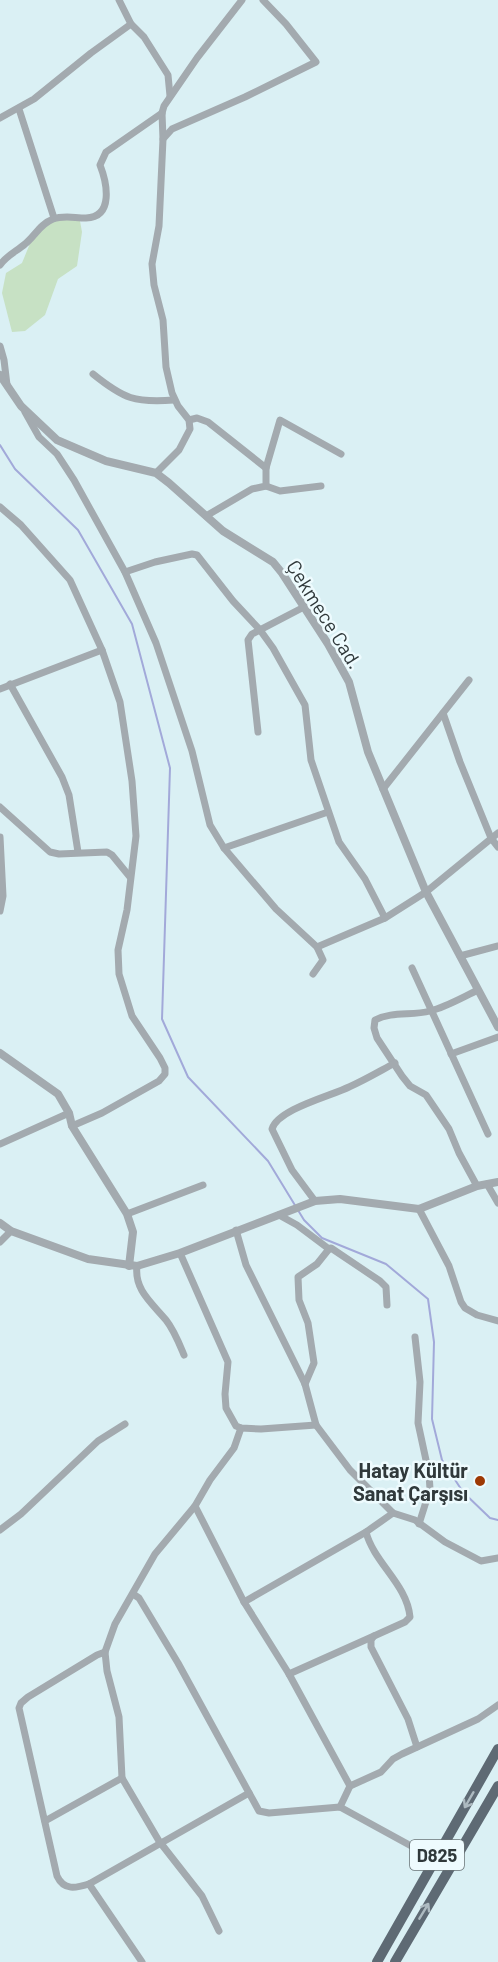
<svg xmlns="http://www.w3.org/2000/svg" width="498" height="1962" font-family="Barlow,sans-serif">
<style>
.green{fill:#c7e1c4}
.lines{fill:none;stroke-linecap:round;stroke-linejoin:round}
.stream{stroke:#a2a9d9;stroke-width:2}
.minor{stroke:#a3aaaf;stroke-width:7}
.tertiary{stroke:#a3aaaf;stroke-width:8}
.trunk{stroke:#5e6a74;stroke-width:10}
.oneway{stroke:#adbac0}
.poi-dot{fill:#9d3904;stroke:#eefbfe;stroke-width:2}
.labels{text-anchor:middle;dominant-baseline:central;stroke-width:5;stroke-linejoin:round;paint-order:stroke}
.shield{fill:#eefbfe;stroke:#697376;stroke-width:1.5}
.shield-label{font-size:18px;font-weight:bold;fill:#30393b}
.street-label{font-size:20px;fill:#30393b;stroke:#eefbfe}
.poi-label{font-size:20px;font-weight:bold;fill:#30393b;stroke:#eefbfe;text-anchor:end}
</style>
<rect width="100%" height="100%" fill="#daf0f4"/>
<polygon class="green" points="68,216 80,221 82,232 77,266 58,279 45,315 25,331 12,332 2,293 6,273 22,263 31,241 52,218"/>
<g class="lines">
<polyline class="stream" points="0,445 15,469 78,530 132,624 170,768 162,1019 188,1077 268,1161 304,1220 322,1238 386,1264 428,1299 434,1342 432,1419 442,1460 463,1492 490,1518 498,1520"/>
<g class="minor">
<polyline points="119,0 131,24 144,37 168,75 170,96"/>
<polyline points="19,109 54,218"/>
<polyline points="0,118 34,99 91,53 131,24"/>
<polyline points="163,139 162,113 164,106 197,58 242,0"/>
<path d="M0,265C6,256 17,251 25,244C35,236 40,224 53,219C64,215 74,218 86,218C114,217 107,183 100,165L106,152L162,113"/>
<polyline points="0,346 4,360 7,385"/>
<path d="M93,374C124,399 135,403 174,400"/>
<polyline points="25,412 39,437 57,454 74,480 125,572 156,643 192,751 210,825 224,848 276,909 317,947 323,960 313,974"/>
<polyline points="189,420 197,418 208,422 266,468"/>
<polyline points="156,473 179,450 190,429 189,420 178,406 172,393 166,367 163,320 154,285 152,264 159,226 163,139 172,129 245,97 316,62 286,24 263,0"/>
<polyline points="266,486 280,491 321,486"/>
<polyline points="0,507 21,525 70,580 102,650 120,702 132,781 136,836 127,910 118,950 119,974 132,1016 160,1058 165,1068 165,1074 159,1081 102,1113 72,1126"/>
<polyline points="206,516 252,489 266,486 266,468 280,420 341,454"/>
<polyline points="125,572 155,562 192,554 197,555 233,601 260,630 273,648 305,705 311,760 339,842 365,879 385,918"/>
<polyline points="10,684 62,777 69,795 78,852"/>
<polyline points="0,689 102,650"/>
<polyline points="443,713 460,762 491,838 498,847"/>
<polyline points="258,732 248,640 252,634 304,607"/>
<polyline points="383,789 469,680"/>
<polyline points="0,807 50,852 59,854 107,852 112,855 130,877"/>
<polyline points="0,837 3,896 0,911"/>
<polyline points="224,848 328,812"/>
<polyline points="317,947 385,918 426,892 498,833"/>
<polyline points="460,956 498,946"/>
<polyline points="412,968 488,1134"/>
<polyline points="451,1054 498,1037"/>
<polyline points="0,1144 69,1113"/>
<polyline points="487,1184 498,1203"/>
<path d="M477,1186L459,1153L449,1129L426,1095L410,1086L402,1076L377,1038L374,1028L375,1020C392,1011 412,1016 430,1011C446,1007 463,997 478,990"/>
<path d="M315,1201L292,1170L272,1129C278,1109 331,1096 349,1087C365,1080 380,1071 395,1063"/>
<polyline points="419,1209 449,1266 461,1302 465,1308 477,1315 498,1321"/>
<polyline points="127,1214 203,1185"/>
<polyline points="279,1215 297,1225 329,1249 331,1248 380,1281 386,1287 387,1305"/>
<polyline points="236,1230 246,1265 305,1384 316,1425 350,1470 393,1513 415,1520 445,1542 481,1561 498,1558"/>
<polyline points="0,1242 11,1231"/>
<polyline points="180,1253 228,1362 225,1394 226,1408 236,1426 241,1428 261,1429 316,1425"/>
<path d="M137,1266C134,1290 152,1303 166,1320C174,1330 179,1343 184,1355"/>
<polyline points="415,1337 420,1382 418,1423 429,1474 430,1489 419,1524"/>
<polyline points="305,1384 314,1363 308,1323 299,1300 298,1277 317,1264 329,1249"/>
<polyline points="195,1506 244,1602 289,1674 350,1786"/>
<path d="M393,1513L366,1532C374,1563 407,1584 410,1617L405,1622L374,1636L371,1640V1647L408,1719L417,1747"/>
<polyline points="0,1530 21,1514 98,1441 125,1424"/>
<polyline points="133,1594 139,1598 178,1663 259,1811 269,1813 340,1807 435,1859"/>
<polyline points="244,1602 366,1532"/>
<path d="M105,1652L97,1655L28,1697L21,1703L19,1708L57,1876C64,1891 76,1888 89,1884L249,1793"/>
<polyline points="289,1674 374,1636"/>
<polyline points="340,1807 350,1786 381,1772 393,1759 402,1754 478,1719 498,1705"/>
<polyline points="45,1821 122,1778"/>
<polyline points="89,1884 142,1962"/>
<polyline points="219,1931 202,1896 159,1841 122,1778 119,1717 107,1671 105,1652 115,1624 155,1554 195,1506 210,1480 234,1448 241,1428"/>
</g>
<g class="tertiary">
<polyline points="0,375 21,406 57,440 106,461 156,473 169,483 223,531 273,562 282,573 328,644 349,682 368,752 426,892 498,1027"/>
<polyline points="0,1053 58,1094 69,1113 72,1126 127,1214 133,1232 129,1266"/>
<polyline points="0,1223 11,1231 88,1259 137,1266 180,1253 315,1201 340,1199 419,1209 477,1186 498,1182"/>
</g>
<g class="trunk">
<polyline points="377,1962 498,1749"/>
<polyline points="395,1962 498,1786"/>
</g>
</g>
<defs><path id="oneway-shaft" d="M-6 0H5M1.5-3L5.5 0L1.5 3" fill="none" stroke-width="1.6" stroke-linecap="round" stroke-linejoin="round" transform="scale(1.5)"/></defs>
<g class="oneway">
<use href="#oneway-shaft" transform="translate(469 1800) rotate(120)"/>
<use href="#oneway-shaft" transform="translate(424 1911) rotate(-59)"/>
</g>
<circle class="poi-dot" cx="480" cy="1481" r="6"/>
<g class="labels">
<rect class="shield" x="410" y="1840" width="54" height="30" rx="4.5"/>
<g class="shield-label">
<text x="437" y="1855">D825</text>
</g>
<g class="street-label">
<text transform="translate(325 614) rotate(58)">Çekmece Cad.</text>
</g>
<g class="poi-label">
<text x="468" y="1470">Hatay Kültür<tspan x="468" dy="23">Sanat Çarşısı</tspan></text>
</g>
</g>
</svg>
